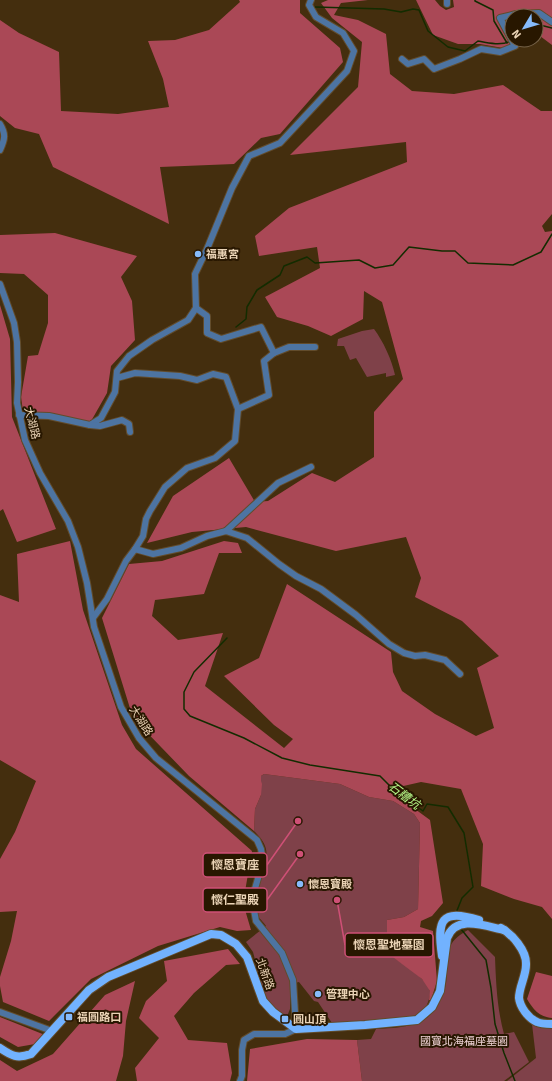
<svg xmlns="http://www.w3.org/2000/svg" width="552" height="1081" font-family="Signika,'Noto Sans TC',sans-serif">
<style>
.green{fill:#7f4149}
.forest{fill:#aa4856}
.lines{fill:none;stroke-linecap:round;stroke-linejoin:round}
.stream{stroke:#132c00;stroke-width:1.5}
.minor-casing{stroke:#624c2c;stroke-width:8}
.major-casing{stroke:#624c2c;stroke-width:10}
.minor{stroke:#4d74a2;stroke-width:6}
.major{stroke:#72b2fe;stroke-width:8}
.poi-dot{fill:#86bbfb;stroke:#281700;stroke-width:1.5}
.labels{text-anchor:middle;dominant-baseline:central;stroke-width:4;stroke-linejoin:round;paint-order:stroke}
.poi-label{font-size:11px;font-weight:bold;fill:#ebd4b6;stroke:#281700;text-anchor:start}
.street-label{font-size:11px;fill:#ebd4b6;stroke:#281700}
.park-label{font-size:11px;fill:#f0d4d6;stroke:#281700}
.water-label{font-size:12px;font-style:italic;fill:#b7fa89;stroke:#281700}
.leader{fill:none;stroke:#ce5076;stroke-width:1.5}
.callout-dot{fill:#ce5076;stroke:#281700;stroke-width:1.5}
.callout{fill:#281700;stroke:#ce5076;stroke-width:1.5}
.callout-label{font-size:12px;text-anchor:middle;font-weight:bold;fill:#ebd4b6}
</style>
<rect width="100%" height="100%" fill="#442e0e"/>
<g class="green">
<path d="M374,329C383,341 392,360 395,375L386,377V373L367,377L356,358L350,360L344,346H337L338,339L362,331Z"/>
<path d="M264,774L340,784L369,797L393,801L414,814L420,823L418,909L404,917L387,920V943H390V955C400,962 428,979 430,991C431,998 425,1008 423,1015L409,1020L332,1023L318,1002L314,1001L299,982L290,984V1009L286,1019L271,1007L265,998L253,952L246,942L266,926C264,923 260,919 258,916C247,894 273,866 265,846C263,840 258,835 254,831L255,809L261,795V776Z"/>
<path d="M468,930L495,957C496,983 497,1008 504,1034L514,1032L529,1062L504,1081H362L357,1040L371,1039L376,1029C391,1028 408,1028 422,1021C434,1015 444,996 446,983C448,972 445,958 450,947C453,939 461,934 468,930Z"/>
<polygon points="532,1024 552,1027 552,1081 507,1081 536,1058"/>
</g>
<g class="forest">
<polygon points="239,0 300,0 300,13 340,48 343,62 280,134 261,138 234,164 160,167 169,224 53,167 39,134 15,128 0,116 0,20 19,33 59,52 61,111 118,114 169,107 163,79 148,41 175,40 209,30 240,2"/>
<polygon points="328,0 368,0 341,3 334,15 358,20 386,34 390,74 412,91 454,94 503,85 541,111 552,111 552,214 542,226 545,232 552,231 552,919 542,907 514,899 481,886 483,844 461,789 421,782 399,787 404,801 430,820 443,903 432,916 421,921 420,927 433,931 437,981 431,1000 429,1000 430,991 422,979 390,955 390,944 387,943 387,920 404,917 418,909 420,823 414,814 393,801 369,797 340,784 264,774 261,776 261,781 262,784 261,795 255,809 254,831 189,776 133,718 102,618 129,564 162,561 224,541 238,543 242,553 219,553 204,594 155,600 152,616 178,640 223,633 205,686 284,748 293,739 274,725 224,676 259,658 287,584 391,652 393,672 402,691 435,714 476,736 494,728 477,668 499,656 462,621 415,597 421,578 406,537 336,551 246,527 192,532 147,543 173,496 229,458 255,502 268,501 312,473 335,482 374,457 374,412 403,379 382,302 364,291 363,319 331,336 308,326 277,317 265,297 320,268 317,247 259,256 255,236 289,208 407,162 406,142 290,155 358,87 362,42 332,18 321,3"/>
<polygon points="416,0 435,0 440,6 446,10 454,7 453,0 552,0 552,45 536,33 536,16 512,16 512,40 524,40 503,48 480,44 458,44 433,35"/>
<polygon points="55,233 137,256 121,277 132,301 135,340 111,366 107,393 90,423 23,411 21,397 28,356 38,355 48,323 48,295 24,274 0,273 0,235"/>
<polygon points="0,305 10,339 12,417 56,529 17,542 3,509 0,511"/>
<polygon points="70,541 83,610 122,725 136,749 252,851 243,903 251,930 237,931 220,927 158,946 91,979 49,1021 3,1002 0,986 0,977 11,941 17,911 0,912 0,859 15,832 36,781 0,760 0,595 19,602 17,554"/>
<polygon points="228,949 240,964 226,965 194,993 174,1016 188,1040 227,1043 232,1073 230,1081 137,1081 135,1068 159,1038 139,1018 146,1001 167,981 164,961"/>
<path d="M536,972L552,976V1018C539,1017 533,1009 527,999Z"/>
<polygon points="135,981 126,1021 123,1056 116,1081 0,1081 0,1060 17,1071 53,1054 105,995"/>
<polygon points="0,1017 45,1035 35,1044 18,1047 0,1037"/>
<polygon points="307,1039 357,1040 362,1081 247,1081 250,1049"/>
</g>
<g class="lines">
<g class="stream">
<polyline points="475,0 475,1 493,10 494,21 507,43"/>
<path d="M315,7L384,9L401,12L413,9L419,10L428,31L448,47L465,51L478,41C488,43 501,46 511,41"/>
<polyline points="536,24 552,28"/>
<polyline points="236,327 246,319 247,307 257,290 280,275 284,266 307,257 315,263 359,260 375,268 393,265 409,247 442,251 455,251 468,263 513,265 541,252 552,234"/>
<polyline points="227,638 194,672 184,692 184,709 190,716 244,738 282,758 310,765 380,776 395,791 423,811 427,804 448,807 464,833 473,887 462,898 456,913"/>
<polyline points="461,929 486,960 491,988 495,1024 504,1053 515,1081"/>
</g>
<g class="minor-casing">
<g id="minor">
<polyline points="447,0 447,4"/>
<polyline points="402,59 408,64 424,59 434,69 460,59 481,49 500,52 515,46 500,18 516,14 539,13 552,22"/>
<path d="M0,124C6,134 5,139 0,150"/>
<polyline points="0,284 14,323 17,342 18,382 17,403 25,440 40,473 68,521 78,547 87,583 94,627 121,707 139,738 156,758 257,840 261,849 263,861 252,899 256,921 282,953 293,980 296,1029 285,1034 254,1034 244,1040 242,1050 242,1076 240,1081"/>
<polyline points="196,308 207,316 207,333 221,339 261,327 274,353"/>
<polyline points="117,378 135,373 180,376 197,380 213,374 226,377 238,409 235,441 215,458 187,468 165,487 150,511 146,519 143,536 135,549"/>
<polyline points="238,409 269,395 264,361 274,353 289,347 315,347"/>
<polyline points="19,415 49,416 90,425 101,418 115,392 117,371 129,356 152,340 188,320 196,308 195,274 207,249 232,188 249,156 280,143 347,71 354,51 343,33 316,17 309,5 311,0"/>
<polyline points="90,425 100,426 122,420 129,424 130,432"/>
<polyline points="226,531 278,483 311,467"/>
<polyline points="93,618 107,599 126,561 135,549 153,554 181,548 207,536 226,531 247,538 279,564 296,576 321,589 356,615 389,644 404,653 415,656 425,655 445,660 460,674"/>
<polyline points="0,1012 52,1031"/>
</g>
</g>
<g class="major-casing">
<g id="major">
<path d="M501,928C512,934 527,951 526,965C526,976 519,987 519,998C520,1007 528,1018 537,1022C541,1024 547,1024 552,1024"/>
<path d="M442,956C437,921 440,908 479,920"/>
<path d="M0,1048C12,1056 17,1059 31,1054L89,990L108,977L211,934L221,935L236,944L247,957L263,1001L273,1012L296,1029L365,1025L417,1020L432,1007L440,991L447,938C456,914 485,926 504,930"/>
</g>
</g>
<use href="#minor" class="minor"/>
<use href="#major" class="major"/>
</g>
<g class="poi-dot">
<circle cx="198" cy="254" r="4"/>
<circle cx="300" cy="884" r="4"/>
<circle cx="318" cy="994" r="4"/>
<rect x="65" y="1013" width="8" height="8" rx="2"/>
<rect x="281" y="1015" width="8" height="8" rx="2"/>
</g>
<g class="labels">
<g class="poi-label">
<text x="206" y="254">福惠宮</text>
<text x="308" y="884">懷恩寶殿</text>
<text x="326" y="994">管理中心</text>
<text x="77" y="1017">福圓路口</text>
<text x="293" y="1019">圓山頂</text>
</g>
<g class="street-label">
<text transform="translate(32 423) rotate(76)">大湖路</text>
<text transform="translate(141 721) rotate(57)">大湖路</text>
<text transform="translate(265 974) rotate(70)">北新路</text>
</g>
<g class="park-label">
<text x="464" y="1041">國寶北海福座墓園</text>
</g>
<g class="water-label">
<text transform="translate(404 796) rotate(37)">石糟坑</text>
</g>
</g>
<path class="leader" d="M298 821L267 865M300 854L267 900M337 900L345 945"/>
<g class="callout-dot">
<circle cx="298" cy="821" r="4"/>
<circle cx="300" cy="854" r="4"/>
<circle cx="337" cy="900" r="4"/>
</g>
<g class="callout">
<rect x="203" y="853" width="64" height="24" rx="4"/>
<rect x="203" y="888" width="64" height="24" rx="4"/>
<rect x="345" y="933" width="88" height="24" rx="4"/>
</g>
<g class="callout-label">
<text x="235" y="869">懷恩寶座</text>
<text x="235" y="904">懷仁聖殿</text>
<text x="389" y="949">懷恩聖地墓園</text>
</g>
<g transform="translate(524 28) rotate(232)"><circle r="19" fill="#281700" stroke="#766349"/>
<path d="M0-3L7 15L0 10L-7 15Z" fill="#86bbfb"/>
<text y="-6" font-size="11" font-weight="bold" text-anchor="middle" fill="#ebd4b6">N</text>
</g>
</svg>
